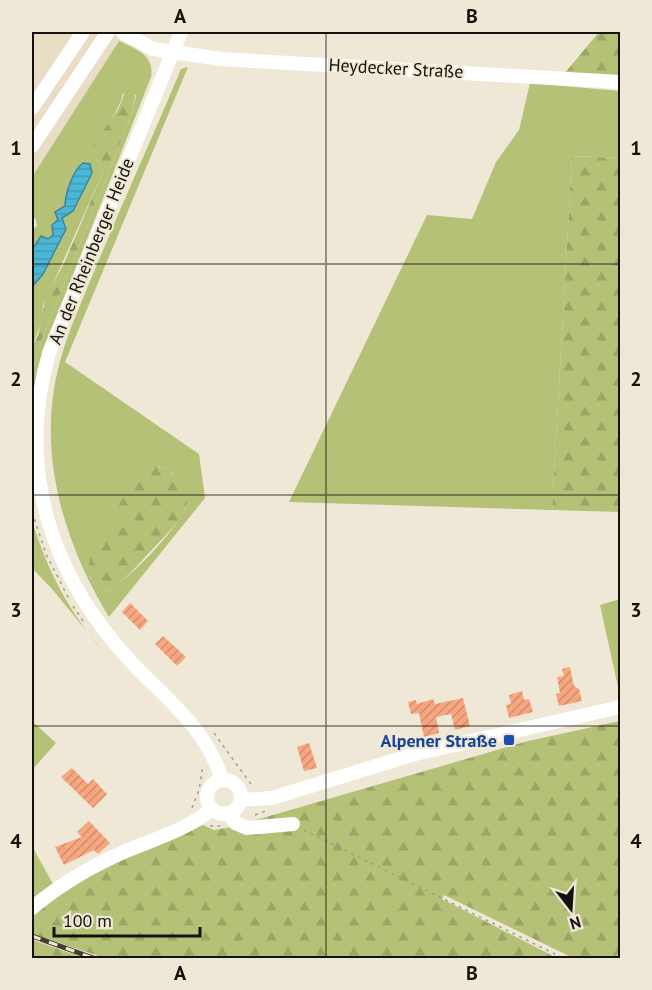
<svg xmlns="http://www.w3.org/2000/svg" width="652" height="990" font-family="'PT Sans',sans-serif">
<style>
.built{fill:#e9ddc6}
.grass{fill:#b5c177;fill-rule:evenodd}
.forest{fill:url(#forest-firs)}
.water{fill:url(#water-rules);stroke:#3a869a;stroke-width:1.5}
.building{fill:url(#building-hatch)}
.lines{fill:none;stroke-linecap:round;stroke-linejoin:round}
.path{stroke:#a39d90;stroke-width:1.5;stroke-dasharray:3 4.5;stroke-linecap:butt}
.minor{stroke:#fff;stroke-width:14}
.rail-casing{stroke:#413d35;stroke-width:5}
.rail{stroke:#f0e8d7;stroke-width:3;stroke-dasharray:9;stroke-linecap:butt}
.grid{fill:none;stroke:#15120d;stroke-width:1.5;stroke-opacity:0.55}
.transit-dot{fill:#1a4fb4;stroke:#f0e8d7;stroke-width:2}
.labels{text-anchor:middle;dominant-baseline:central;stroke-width:4.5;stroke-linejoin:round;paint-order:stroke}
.street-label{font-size:18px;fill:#15120d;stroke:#f0e8d7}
.transit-label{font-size:18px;font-weight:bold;fill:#164399;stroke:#f0e8d7;text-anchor:end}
.neatline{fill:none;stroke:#15120d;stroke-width:2}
.grid-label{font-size:20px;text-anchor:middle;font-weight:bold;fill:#15120d}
</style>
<defs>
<pattern id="forest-firs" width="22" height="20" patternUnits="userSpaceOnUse" patternTransform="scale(1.5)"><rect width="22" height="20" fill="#b5c177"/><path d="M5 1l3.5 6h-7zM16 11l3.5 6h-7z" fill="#9ba566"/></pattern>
<pattern id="water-rules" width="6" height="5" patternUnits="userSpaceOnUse" patternTransform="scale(1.5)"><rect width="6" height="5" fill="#4ab7d7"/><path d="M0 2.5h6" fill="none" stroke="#409cb7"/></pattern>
<pattern id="building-hatch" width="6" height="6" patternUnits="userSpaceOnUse" patternTransform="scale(1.5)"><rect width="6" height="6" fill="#f7a780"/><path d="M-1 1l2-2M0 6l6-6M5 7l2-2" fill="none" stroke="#d38f6d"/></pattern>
</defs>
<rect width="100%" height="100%" fill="#f0e8d7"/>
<g class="built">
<polygon points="32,32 125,32 32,177"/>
<polygon points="32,934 105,958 85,958 32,940"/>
</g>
<g class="grass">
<path d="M119,41C136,49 155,55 151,77L44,348L32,401V374L42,339L133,111L136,95L123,93C119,113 100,136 89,154L97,159L103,172L43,306L42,320L32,348V230L37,226L35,218L32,219V177Z"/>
<path d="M188,67L65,362L199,454L205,498L109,617C64,543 37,455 58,369C67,332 84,297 98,262C125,197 154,134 181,69ZM159,466L174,474L186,507C173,534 133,575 108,591L99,589L90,578L89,562Z"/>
<polygon points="530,83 620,91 620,158 572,156 552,510 289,502 427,215 472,219 496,162 519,130"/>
<path d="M32,520C47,570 69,612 103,651L52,589L32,568V556L35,552L32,548Z"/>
<polygon points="620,599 620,696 600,605"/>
<polygon points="32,721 56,743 32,770"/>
<polygon points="32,846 53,884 32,900"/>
</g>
<g class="forest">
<polygon points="599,32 620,32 620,78 564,74"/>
<polygon points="134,86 136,88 133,111 42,339 32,374 32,348 38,335 46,297 65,261 103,172 97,159 89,154 89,151 118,110 126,89"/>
<polygon points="572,156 620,158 620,512 552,510"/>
<path d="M153,465C175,469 197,491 182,515C173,529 160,541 149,553C136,567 124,581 108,591L99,589C88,579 87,568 91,554L135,477L140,470Z"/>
<polygon points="620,721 620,950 616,958 573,958 444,895 442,899 557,958 105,958 32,934 32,913 67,885 151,846 203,825 214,830 232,827 528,741"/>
<polygon points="32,940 85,958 32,958"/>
</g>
<path class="water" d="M83,163L90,164L92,173L73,211L62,218L66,229L43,274L32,287V250L41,236L48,239L53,235L52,225L58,220L55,212L65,206C65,194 73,170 83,163Z"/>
<g class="building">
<polygon points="130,603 148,621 140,630 122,612"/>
<polygon points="163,636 186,657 177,666 155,644"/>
<polygon points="570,667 574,686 579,689 582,701 559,706 556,694 560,693 557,677 564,676 562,669"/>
<polygon points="522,691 524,700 529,699 533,712 509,718 506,705 511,704 509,695"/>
<polygon points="463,698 470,726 455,730 451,714 436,717 439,733 424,737 419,713 411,714 408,702 416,700 417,704 433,699 435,704"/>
<polygon points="309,743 317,768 304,771 297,747"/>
<polygon points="72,768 88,784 93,779 107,794 93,808 61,777"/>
<polygon points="89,821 110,843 98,854 94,850 64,865 55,847 82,837 77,832"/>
</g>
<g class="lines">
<g class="path">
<polyline points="32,512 46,554 69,599"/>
<polyline points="73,606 85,624"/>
<polyline points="214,733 253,787"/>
<polyline points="192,808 199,790 203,765"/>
<polyline points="255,815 266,811"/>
<polyline points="210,826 223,826"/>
<polyline points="304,830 563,958"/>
</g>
<g class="minor">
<polyline points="122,32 153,49 221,59 620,82"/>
<path d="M181,32L49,353C15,471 52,579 135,666C169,701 208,731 222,780"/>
<polyline points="32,108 83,32"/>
<polyline points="32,146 108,32"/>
<circle cx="224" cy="797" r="17"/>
<polyline points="241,800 272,798 415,754 620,707"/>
<polyline points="229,813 235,823 247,828 293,824"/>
<path d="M32,908C61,884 91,866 126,851C157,838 186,830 212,809"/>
</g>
<g class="rail-casing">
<polyline id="rail" points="32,936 93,958"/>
</g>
<use href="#rail" class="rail"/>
</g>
<path class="grid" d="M326,32V958M32,264H620M32,495H620M32,726H620"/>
<rect class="transit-dot" x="503" y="734" width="12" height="12" rx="3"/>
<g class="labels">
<g class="street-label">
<text transform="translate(396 68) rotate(3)">Heydecker Straße</text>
<text transform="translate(91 251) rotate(-68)">An der Rheinberger Heide</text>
</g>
<g class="transit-label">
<text x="497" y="740">Alpener Straße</text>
</g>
</g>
<rect width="652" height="990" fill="none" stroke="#f0e8d7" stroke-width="66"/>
<g transform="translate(571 909) rotate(163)" stroke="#f0e8d7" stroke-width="4.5" paint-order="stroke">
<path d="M0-4.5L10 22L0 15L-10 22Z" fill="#15120d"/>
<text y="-9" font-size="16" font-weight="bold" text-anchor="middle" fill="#15120d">N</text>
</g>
<path d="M54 927v9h146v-9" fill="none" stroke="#15120d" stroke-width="3"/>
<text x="63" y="927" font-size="18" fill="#15120d" stroke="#f0e8d7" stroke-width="4.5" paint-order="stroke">100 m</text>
<rect x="33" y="33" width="586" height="924" class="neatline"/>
<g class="grid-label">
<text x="180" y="23">A</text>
<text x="472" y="23">B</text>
<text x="16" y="155">1</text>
<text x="636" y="155">1</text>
<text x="16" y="386">2</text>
<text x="636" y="386">2</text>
<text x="16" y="617">3</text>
<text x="636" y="617">3</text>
<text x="16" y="848">4</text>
<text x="636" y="848">4</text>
<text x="180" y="980">A</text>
<text x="472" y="980">B</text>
</g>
</svg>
